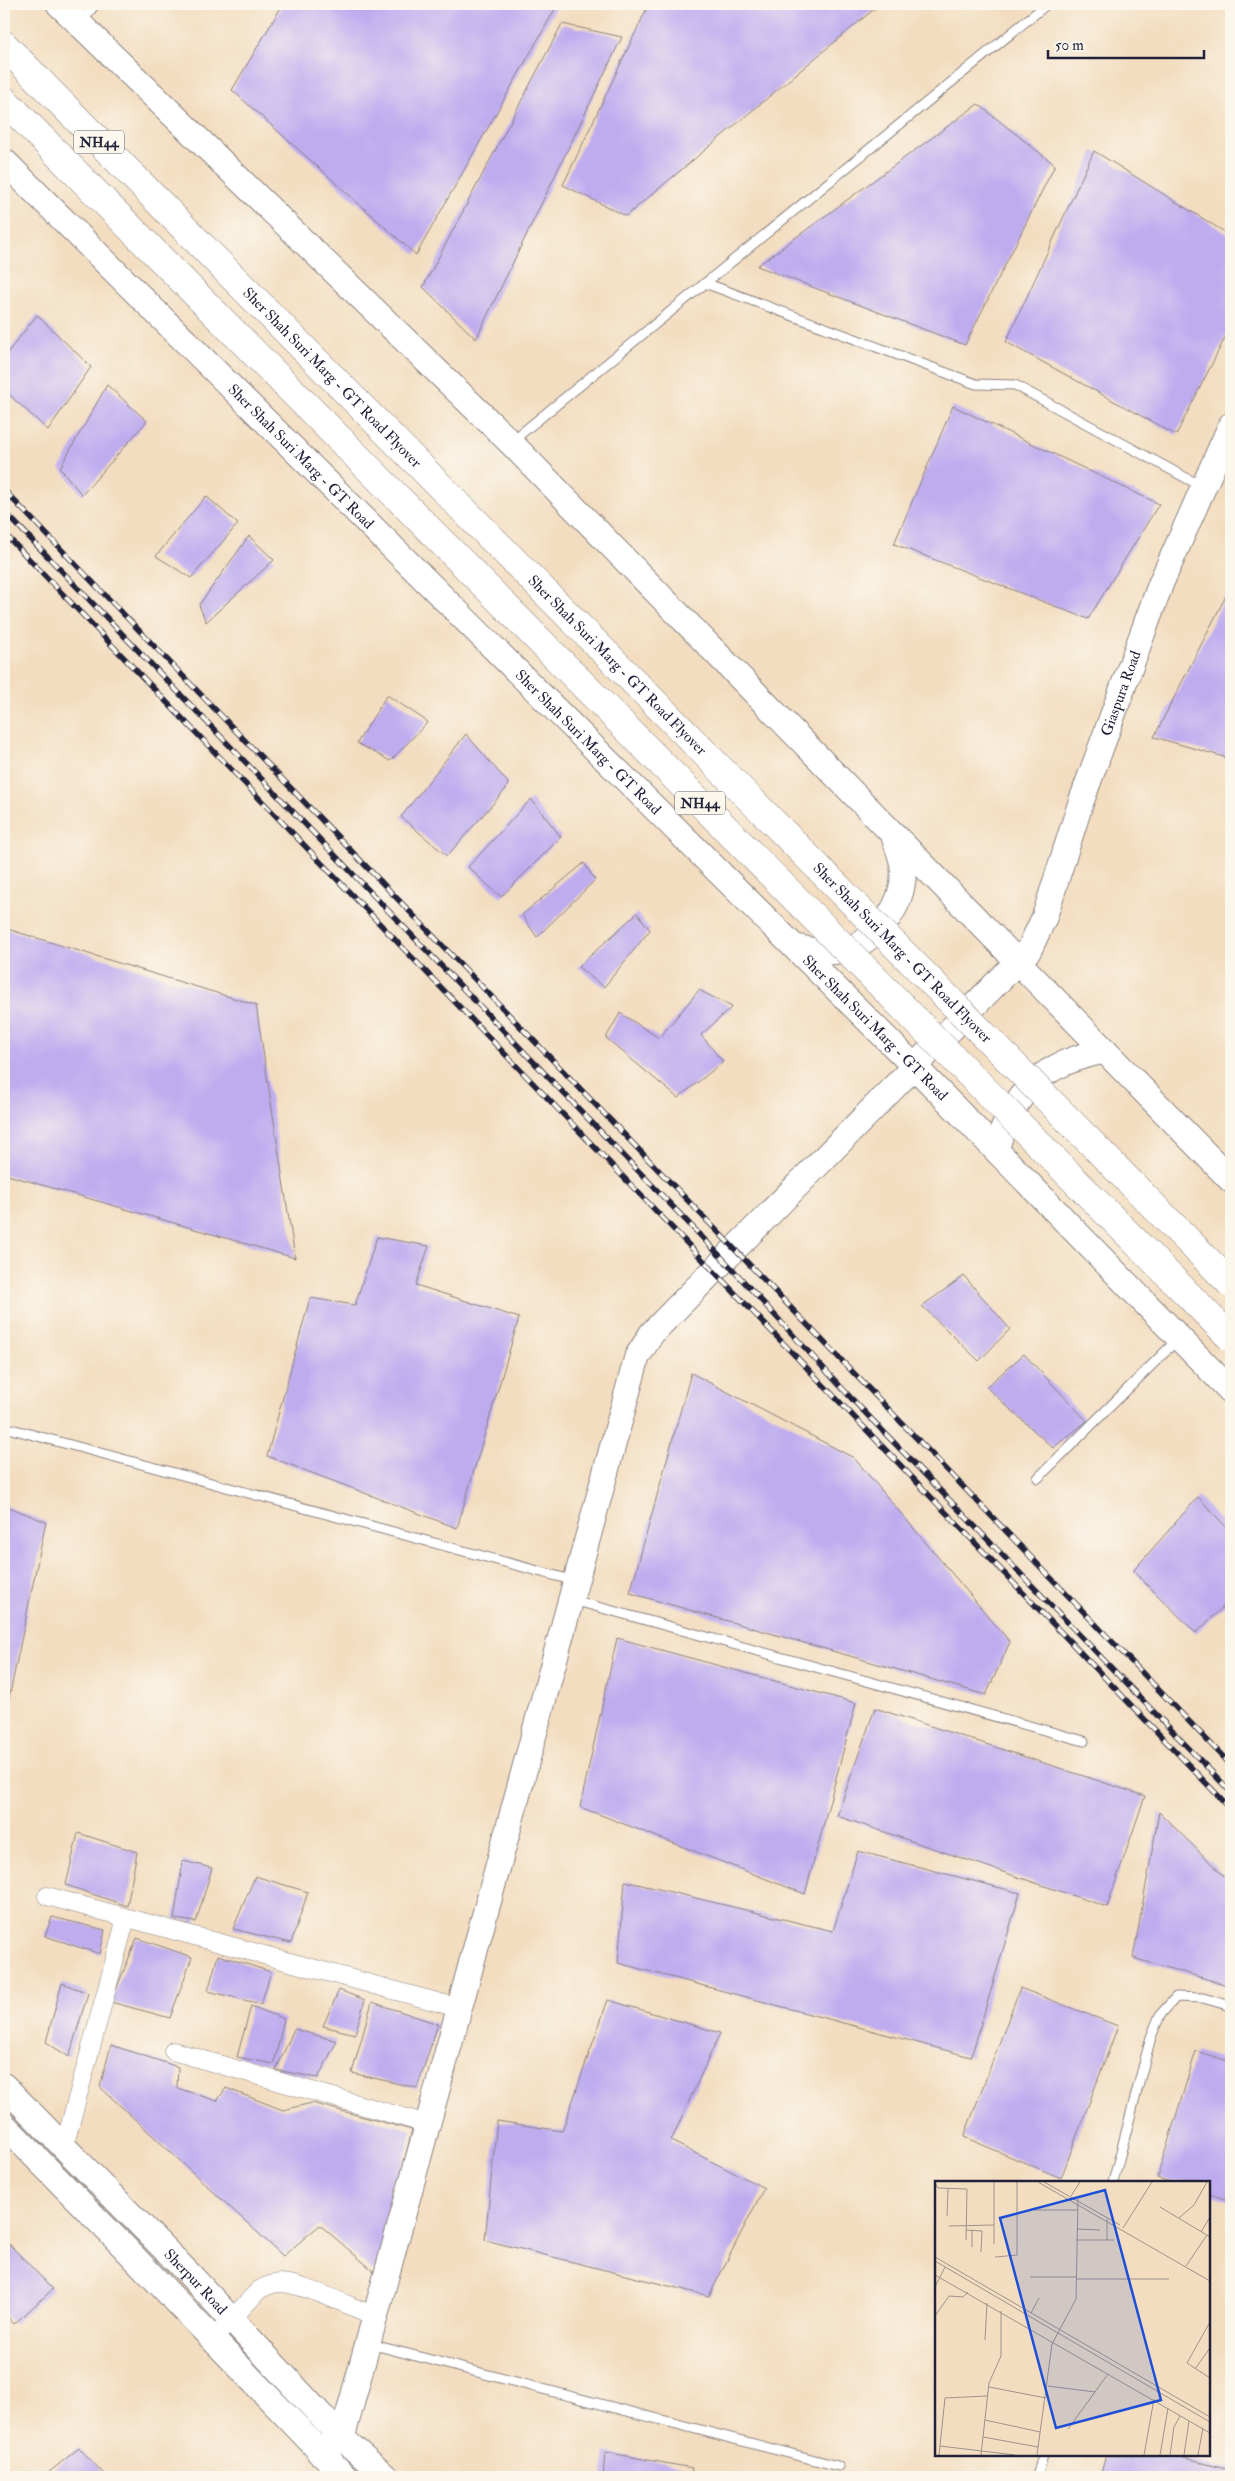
<svg xmlns="http://www.w3.org/2000/svg" width="1235" height="2481" font-family="'IM FELL Double Pica',serif">
<style>
.building{fill:#beacef}
.lines{fill:none;stroke-linecap:round;stroke-linejoin:round}
.lane-casing{stroke:#8a807e;stroke-width:11}
.street-casing{stroke:#8a807e;stroke-width:19}
.secondary-casing{stroke:#8a807e;stroke-width:27}
.highway-casing{stroke:#8a807e;stroke-width:29}
.lane{stroke:#fff;stroke-width:9}
.street{stroke:#fff;stroke-width:18}
.secondary{stroke:#fff;stroke-width:25}
.highway{stroke:#fff;stroke-width:28}
.rail-casing{stroke:#22223b;stroke-width:5.5}
.rail{stroke:#fbf7ec;stroke-width:4;stroke-dasharray:11;stroke-linecap:butt}
.highway-bridge-casing{stroke:#8a807e;stroke-width:29;stroke-linecap:butt}
.highway-bridge{stroke:#fff;stroke-width:28}
.labels{text-anchor:middle;dominant-baseline:central;stroke-width:4.5;stroke-linejoin:round;paint-order:stroke}
.shield{fill:#fbf7ec;stroke:#636270;stroke-width:1}
.shield-label{font-size:14px;font-weight:bold;fill:#22223b}
.street-label{font-size:15px;fill:#22223b;stroke:#fbf7ec}
.inset-road{fill:none;stroke:#9f928b;stroke-width:1}
.view{fill:#1d4ed8;fill-opacity:0.15;stroke:#1d4ed8;stroke-width:2.5}
.inset-edge{fill:none;stroke:#22223b;stroke-width:2.5}
</style>
<rect width="100%" height="100%" fill="#fbf7ec"/>
<filter id="ink" filterUnits="userSpaceOnUse"><feTurbulence type="fractalNoise" baseFrequency=".02" numOctaves="2"/><feDisplacementMap in="SourceGraphic" scale="10" xChannelSelector="R" yChannelSelector="G"/><feConvolveMatrix kernelMatrix="1 2 1 2 8 2 1 2 1" color-interpolation-filters="sRGB"/></filter>
<filter id="wash" filterUnits="userSpaceOnUse"><feTurbulence type="fractalNoise" baseFrequency=".0096" numOctaves="4" result="noise"/><feDisplacementMap in="SourceGraphic" scale="20" xChannelSelector="R" yChannelSelector="G"/><feGaussianBlur stdDeviation="1.12" result="paint"/><feColorMatrix in="noise" values="0 0 0 0 0 0 0 0 0 0 0 0 0 0 0 0 0 1.4 0 .05"/><feComposite in="paint" operator="in"/></filter>
<g filter="url(#wash)">
<rect width="100%" height="100%" fill="#f3ddc0"/>
<g id="blocks">
<g class="building">
<polygon points="283,4 558,4 416,255 232,90"/>
<polygon points="649,4 880,4 626,216 563,185"/>
<polygon points="562,24 622,37 476,339 423,287"/>
<polygon points="978,104 1055,165 965,345 757,266"/>
<polygon points="1094,151 1231,236 1231,326 1176,435 1006,342"/>
<polygon points="37,315 91,367 48,430 4,390 4,357"/>
<polygon points="107,385 147,421 82,495 60,468"/>
<polygon points="953,406 1159,504 1088,619 894,544"/>
<polygon points="206,496 238,524 191,578 156,556"/>
<polygon points="249,536 274,560 206,622 199,605"/>
<polygon points="1231,586 1231,759 1154,737"/>
<polygon points="387,695 428,722 390,761 357,743"/>
<polygon points="466,734 508,783 506,789 447,856 401,817"/>
<polygon points="531,799 561,837 501,897 468,867"/>
<polygon points="584,863 595,880 537,937 522,915"/>
<polygon points="637,913 650,930 604,987 578,967"/>
<polygon points="4,928 256,1005 295,1258 4,1174"/>
<polygon points="699,990 732,1007 701,1035 723,1062 678,1098 606,1038 620,1013 659,1038"/>
<polygon points="377,1237 429,1246 416,1285 519,1318 457,1528 267,1456 310,1298 355,1305"/>
<polygon points="964,1276 1010,1329 979,1361 922,1306"/>
<polygon points="1024,1354 1087,1421 1053,1448 986,1387"/>
<polygon points="691,1373 854,1458 1010,1642 986,1695 630,1593"/>
<polygon points="1198,1497 1231,1532 1231,1599 1196,1633 1133,1571"/>
<polygon points="4,1505 46,1522 5,1717 4,1717"/>
<polygon points="617,1638 856,1703 805,1894 580,1807"/>
<polygon points="875,1708 1145,1796 1107,1907 837,1816"/>
<polygon points="1159,1812 1231,1883 1231,1986 1133,1958"/>
<polygon points="78,1833 137,1852 127,1906 66,1885"/>
<polygon points="858,1851 1020,1893 971,2057 618,1963 625,1881 833,1931"/>
<polygon points="183,1861 212,1868 196,1922 174,1919"/>
<polygon points="255,1876 308,1892 291,1943 233,1929"/>
<polygon points="52,1917 105,1930 100,1954 45,1936"/>
<polygon points="137,1938 192,1957 170,2018 111,2002"/>
<polygon points="218,1955 271,1972 261,2004 208,1991"/>
<polygon points="62,1983 88,1993 69,2057 46,2042"/>
<polygon points="1020,1988 1118,2026 1061,2178 964,2137"/>
<polygon points="339,1990 365,2000 355,2034 323,2026"/>
<polygon points="608,2000 720,2033 671,2141 764,2188 709,2296 485,2240 497,2121 562,2131"/>
<polygon points="372,2002 438,2024 417,2088 352,2073"/>
<polygon points="251,2006 284,2019 274,2064 237,2057"/>
<polygon points="294,2029 337,2041 318,2078 276,2070"/>
<polygon points="111,2045 178,2067 177,2088 217,2101 226,2088 283,2110 312,2103 412,2130 377,2274 320,2225 283,2256 100,2087"/>
<polygon points="1196,2051 1231,2062 1231,2201 1209,2194 1209,2182 1171,2182 1157,2178"/>
<polygon points="4,2239 53,2289 14,2324 4,2313"/>
<polygon points="79,2448 107,2477 43,2477"/>
<polygon points="605,2452 692,2468 690,2477 603,2477"/>
<polygon points="1106,2455 1173,2455 1231,2469 1231,2477 1100,2477"/>
</g>
</g>
</g>
<g filter="url(#ink)">
<use href="#blocks" fill-opacity="0" stroke="#8a807e" stroke-width="1"/>
<g class="lines">
<g class="lane-casing">
<g id="lane">
<polyline points="81,24 95,4"/>
<polyline points="705,283 976,384 1015,385 1201,486"/>
<polyline points="512,441 1047,4"/>
<polyline points="4,1427 575,1581"/>
<polyline points="1038,1478 1178,1339"/>
<polyline points="573,1600 1084,1741"/>
<polyline points="1113,2182 1151,2037 1160,2015 1176,1997 1203,1998 1231,2006"/>
<polyline points="370,2344 838,2466"/>
<polyline points="1037,2477 1043,2455"/>
</g>
</g>
<g class="street-casing">
<g id="street">
<polyline points="47,1896 459,2008"/>
<polyline points="173,2051 427,2124"/>
<polyline points="64,2147 126,1918"/>
<path d="M212,2340L259,2290C266,2286 273,2283 281,2283C307,2285 349,2306 375,2316"/>
</g>
</g>
<g class="secondary-casing">
<g id="secondary">
<polyline points="59,4 510,442 1231,1180"/>
<path id="s1" d="M4,161L914,1066L1231,1391"/>
<path d="M796,947C806,949 816,952 826,952C869,953 907,909 903,867C902,857 897,846 894,837"/>
<path d="M996,1150C1013,1091 1044,1062 1105,1051"/>
<path id="s2" d="M4,2086L191,2276L342,2438L386,2477"/>
<polyline points="4,2125 129,2252 345,2477"/>
<path id="s3" d="M319,2452L342,2438L637,1357L652,1333L1029,950L1044,918L1081,802L1161,583L1231,425"/>
</g>
</g>
<g class="highway-casing">
<g id="highway">
<polyline points="4,45 195,239"/>
<polyline points="4,100 169,267"/>
</g>
</g>
<use href="#lane" class="lane"/>
<use href="#street" class="street"/>
<use href="#secondary" class="secondary"/>
<use href="#highway" class="highway"/>
<g class="rail-casing">
<g id="rail">
<polyline points="4,490 1231,1765"/>
<polyline points="4,511 724,1260 852,1399 1231,1792"/>
<polyline points="4,533 1231,1809"/>
</g>
</g>
<use href="#rail" class="rail"/>
<g class="highway-bridge-casing">
<g id="highway-bridge">
<path id="s4" d="M195,239L1231,1284"/>
<polyline points="169,267 1231,1338"/>
</g>
</g>
<use href="#highway-bridge" class="highway-bridge"/>
</g>
</g>
<g class="labels">
<g class="shield">
<rect x="74" y="130.5" width="50" height="23" rx="4"/>
<rect x="675" y="791.5" width="50" height="23" rx="4"/>
</g>
<g class="shield-label">
<text x="99" y="142">NH44</text>
<text x="700" y="803">NH44</text>
</g>
<g class="street-label">
<text stroke="none"><textPath href="#s4" startOffset="195">Sher Shah Suri Marg - GT Road Flyover</textPath></text>
<text stroke="none"><textPath href="#s1" startOffset="419">Sher Shah Suri Marg - GT Road</textPath></text>
<text stroke="none"><textPath href="#s4" startOffset="600">Sher Shah Suri Marg - GT Road Flyover</textPath></text>
<text stroke="none"><textPath href="#s3" startOffset="1986">Giaspura Road</textPath></text>
<text stroke="none"><textPath href="#s1" startOffset="824">Sher Shah Suri Marg - GT Road</textPath></text>
<text stroke="none"><textPath href="#s4" startOffset="1005">Sher Shah Suri Marg - GT Road Flyover</textPath></text>
<text stroke="none"><textPath href="#s1" startOffset="1229">Sher Shah Suri Marg - GT Road</textPath></text>
<text stroke="none"><textPath href="#s2" startOffset="274">Sherpur Road</textPath></text>
</g>
</g>
<g transform="translate(935 2181)">
<rect width="275" height="275" fill="#f3ddc0"/>
<path class="inset-road" d="M103,1L275,100M109,1L185,44M0,2L3,7L32,8L31,59M136,15L145,1M225,26L275,56M99,29H142M12,35L13,7M244,37L259,24L272,1M172,38V59M14,45L59,44M188,47L217,1M142,48L165,49M31,49L47,50L46,71M266,51L275,36M141,59H179M59,63V1M37,66V49M0,76L275,236M60,76L82,74V1M0,80L275,241M251,85L272,54M0,94L275,252M95,96H141M141,98H234M0,106L10,86M96,132L104,117M0,135L14,115L28,116L33,111M275,141L252,182L275,197M50,159L52,122M260,188L275,167M113,205L160,211M54,206L111,217M50,239L105,251M133,248L173,193M48,256L103,266M5,265L80,274M4,274L10,217L52,215M46,274L54,202L66,175V130M102,274L117,163L141,118L143,18M209,274L219,218M225,274L233,227M235,274L239,246L245,235M249,274L254,240M263,274L268,247"/>
<path class="view" d="M170,9L226,219L121,247L65,37Z"/>
<rect width="275" height="275" class="inset-edge"/>
</g>
<rect width="1235" height="2481" fill="none" stroke="#fbf7ec" stroke-width="20"/>
<path d="M1048 50v8h156v-8" fill="none" stroke="#22223b" stroke-width="2.5"/>
<text x="1055" y="50" font-size="15" fill="#22223b" stroke="#fbf7ec" stroke-width="4" paint-order="stroke">50 m</text>
</svg>
